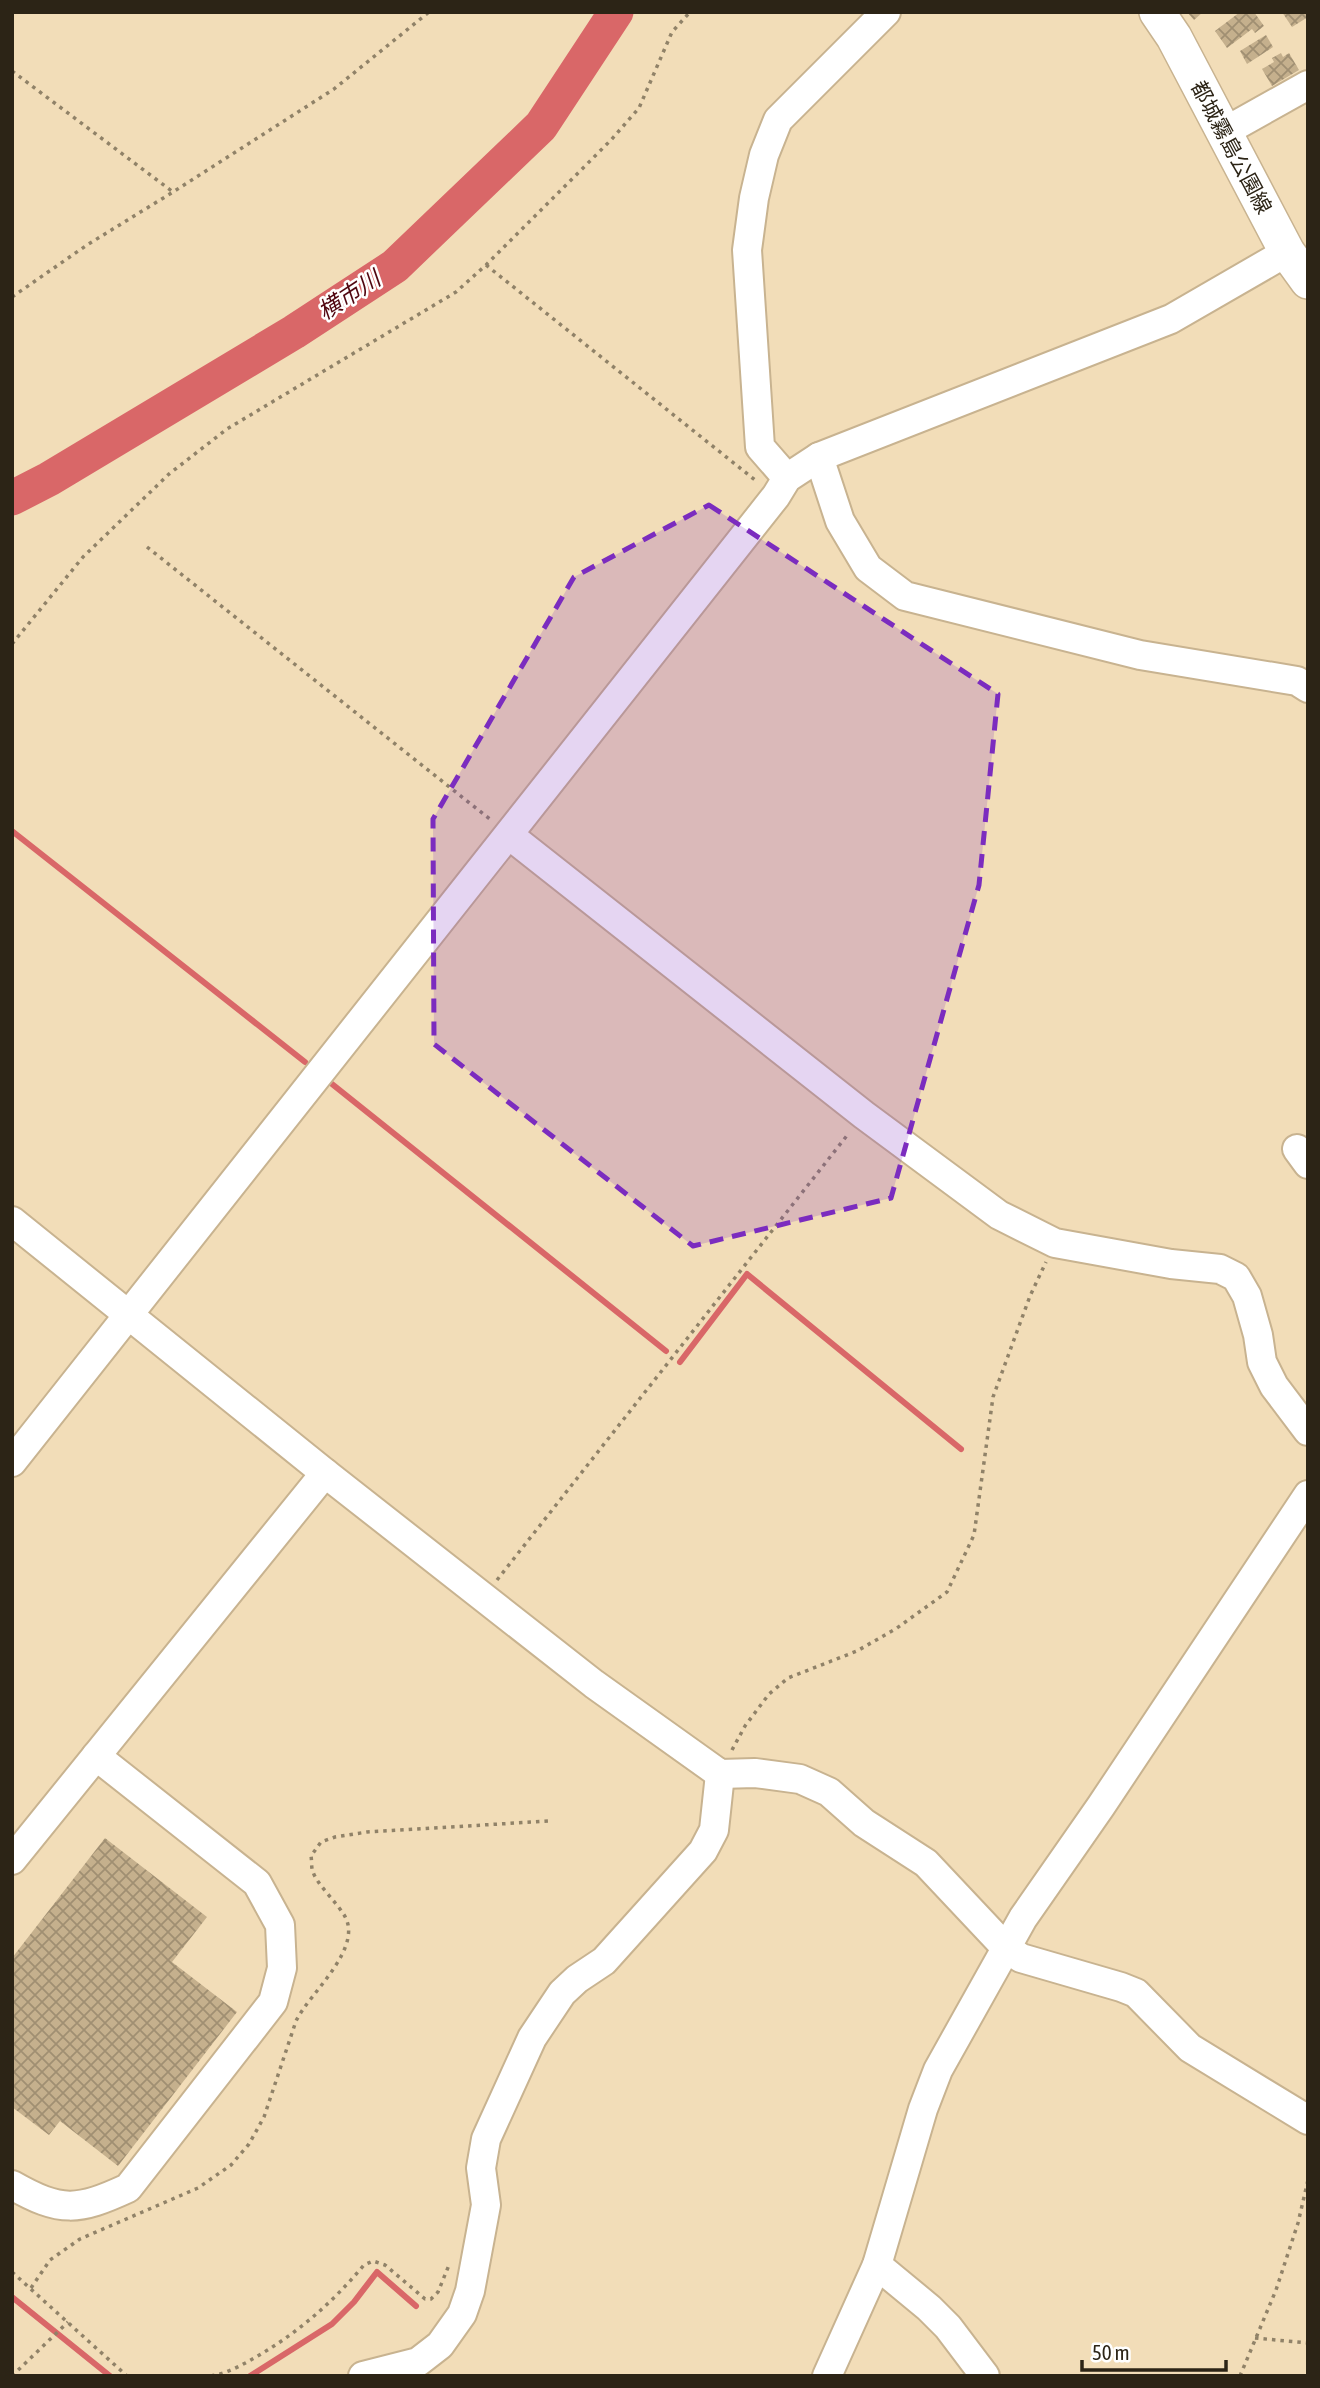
<svg xmlns="http://www.w3.org/2000/svg" width="1320" height="2388" font-family="'Asap Condensed','Noto Sans JP',sans-serif">
<style>
.lines{fill:none;stroke-linecap:round;stroke-linejoin:round}
.stream{stroke:#d96768;stroke-width:6}
.river{stroke:#d96768;stroke-width:35}
.building{fill:url(#building-cross-hatch)}
.minor-casing{stroke:#c8b390;stroke-width:32}
.major-casing{stroke:#c8b390;stroke-width:38}
.path{stroke:#908268;stroke-width:3.5;stroke-dasharray:3.5 5;stroke-linecap:butt}
.minor{stroke:#fff;stroke-width:28}
.major{stroke:#fff;stroke-width:35}
.marked{fill:#7b2cbf;fill-opacity:0.2;stroke:#7b2cbf;stroke-width:5;stroke-dasharray:14 9;stroke-linejoin:round}
.labels{text-anchor:middle;dominant-baseline:central;stroke-width:5;stroke-linejoin:round;paint-order:stroke}
.street-label{font-size:21px;fill:#2c2416;stroke:#fff}
.water-label{font-size:23px;font-style:italic;fill:#510711;stroke:#fff}
</style>
<defs>
<pattern id="building-cross-hatch" width="8" height="8" patternUnits="userSpaceOnUse" patternTransform="scale(1.75)"><rect width="8" height="8" fill="#c5b08d"/><path d="M0 0l8 8M0 8l8-8" fill="none" stroke="#a08f72"/></pattern>
</defs>
<rect width="100%" height="100%" fill="#f2ddb8"/>
<g class="lines">
<g class="stream">
<polyline points="12,831 305,1062"/>
<polyline points="332,1084 666,1351"/>
<polyline points="680,1362 747,1274 961,1449"/>
<polyline points="12,2297 110,2376"/>
<polyline points="250,2376 332,2324 354,2302 377,2272 416,2306"/>
</g>
<polyline class="river" points="12,498 49,479 294,332 395,266 541,126 616,12"/>
</g>
<g class="building">
<polygon points="1187,12 1203,12 1194,20"/>
<polygon points="1240,12 1254,12 1264,26 1255,33 1252,29 1227,48 1215,31"/>
<polygon points="1282,12 1308,12 1308,17 1292,27"/>
<polygon points="1266,35 1273,47 1247,64 1240,51"/>
<polygon points="1281,53 1283,57 1289,53 1299,70 1272,86 1262,69 1274,62 1272,58"/>
<polygon points="105,1838 207,1917 172,1962 237,2012 118,2166 60,2121 49,2135 12,2107 12,1958"/>
</g>
<g class="lines">
<g class="minor-casing">
<g id="minor">
<polyline points="1224,132 1308,85"/>
<polyline points="819,457 840,521 868,568 905,596 1140,655 1297,681 1308,688"/>
<polyline points="787,478 760,447 747,250 754,198 764,155 778,120 886,12"/>
<polyline points="509,835 864,1115 999,1215 1055,1243 1171,1264 1220,1269 1236,1277 1247,1296 1258,1335 1262,1362 1274,1386 1308,1431"/>
<polyline points="1297,1149 1308,1164"/>
<polyline points="12,1221 325,1473 594,1684 720,1774 755,1773 800,1779 829,1792 864,1823 926,1863 1006,1948 1021,1958 1121,1987 1136,1993 1190,2048 1308,2120"/>
<polyline points="12,1462 776,496 787,478 819,457 1171,319 1287,252"/>
<polyline points="12,1860 325,1473"/>
<path d="M12,2185C61,2213 78,2211 128,2188L273,2002L282,1968L280,1925L257,1883L96,1756"/>
<polyline points="877,2265 929,2308 948,2327 985,2376"/>
<polyline points="363,2376 418,2362 440,2345 462,2314 470,2291 486,2205 481,2168 486,2139 532,2038 562,1993 577,1979 604,1961 703,1851 714,1830 720,1774"/>
<polyline points="827,2376 877,2265 923,2109 938,2070 1023,1918 1101,1806 1308,1495"/>
</g>
</g>
<g class="major-casing">
<polyline id="major" points="1157,12 1174,37 1287,252 1308,281"/>
</g>
<g class="path">
<polyline points="12,71 173,192"/>
<polyline points="486,265 755,480"/>
<polyline points="12,297 87,245 173,192 334,89 429,12"/>
<polyline points="147,547 491,820"/>
<polyline points="12,644 83,557 169,474 227,429 456,292 486,265 611,140 639,108 672,32 690,12"/>
<polyline points="497,1580 849,1133"/>
<polyline points="732,1750 745,1726 769,1694 788,1678 857,1651 897,1628 947,1592 974,1535 993,1397 1030,1296 1046,1262"/>
<polyline points="12,2272 127,2376"/>
<path d="M31,2288L50,2260L80,2239L198,2188L231,2165L249,2144L264,2117L296,2021C310,1992 368,1945 342,1912C335,1901 317,1884 313,1872C311,1868 312,1861 311,1856L321,1842L335,1837L367,1832L549,1821"/>
<polyline points="1255,2338 1308,2343"/>
<polyline points="12,2376 68,2322"/>
<path d="M211,2376C228,2373 242,2365 256,2357C299,2332 332,2303 364,2265L373,2261L385,2265L425,2299H431L438,2292L449,2265"/>
<polyline points="1240,2376 1276,2290 1298,2223 1308,2180"/>
</g>
<use href="#minor" class="minor"/>
<use href="#major" class="major"/>
</g>
<path class="marked" d="M709,505L998,694L979,885L891,1198L693,1246L434,1044L433,819L574,577Z"/>
<g class="labels">
<g class="street-label">
<text transform="translate(1232 147) rotate(62)">都城霧島公園線</text>
</g>
<g class="water-label">
<text transform="translate(349 295) rotate(-33)">横市川</text>
</g>
</g>
<rect width="1320" height="2388" fill="none" stroke="#2c2416" stroke-width="28"/>
<path d="M1082 2360v10h144v-10" fill="none" stroke="#2c2416" stroke-width="3.5"/>
<text x="1092" y="2360" font-size="21" fill="#2c2416" stroke="#ffffff" stroke-width="5" paint-order="stroke">50 m</text>
</svg>
